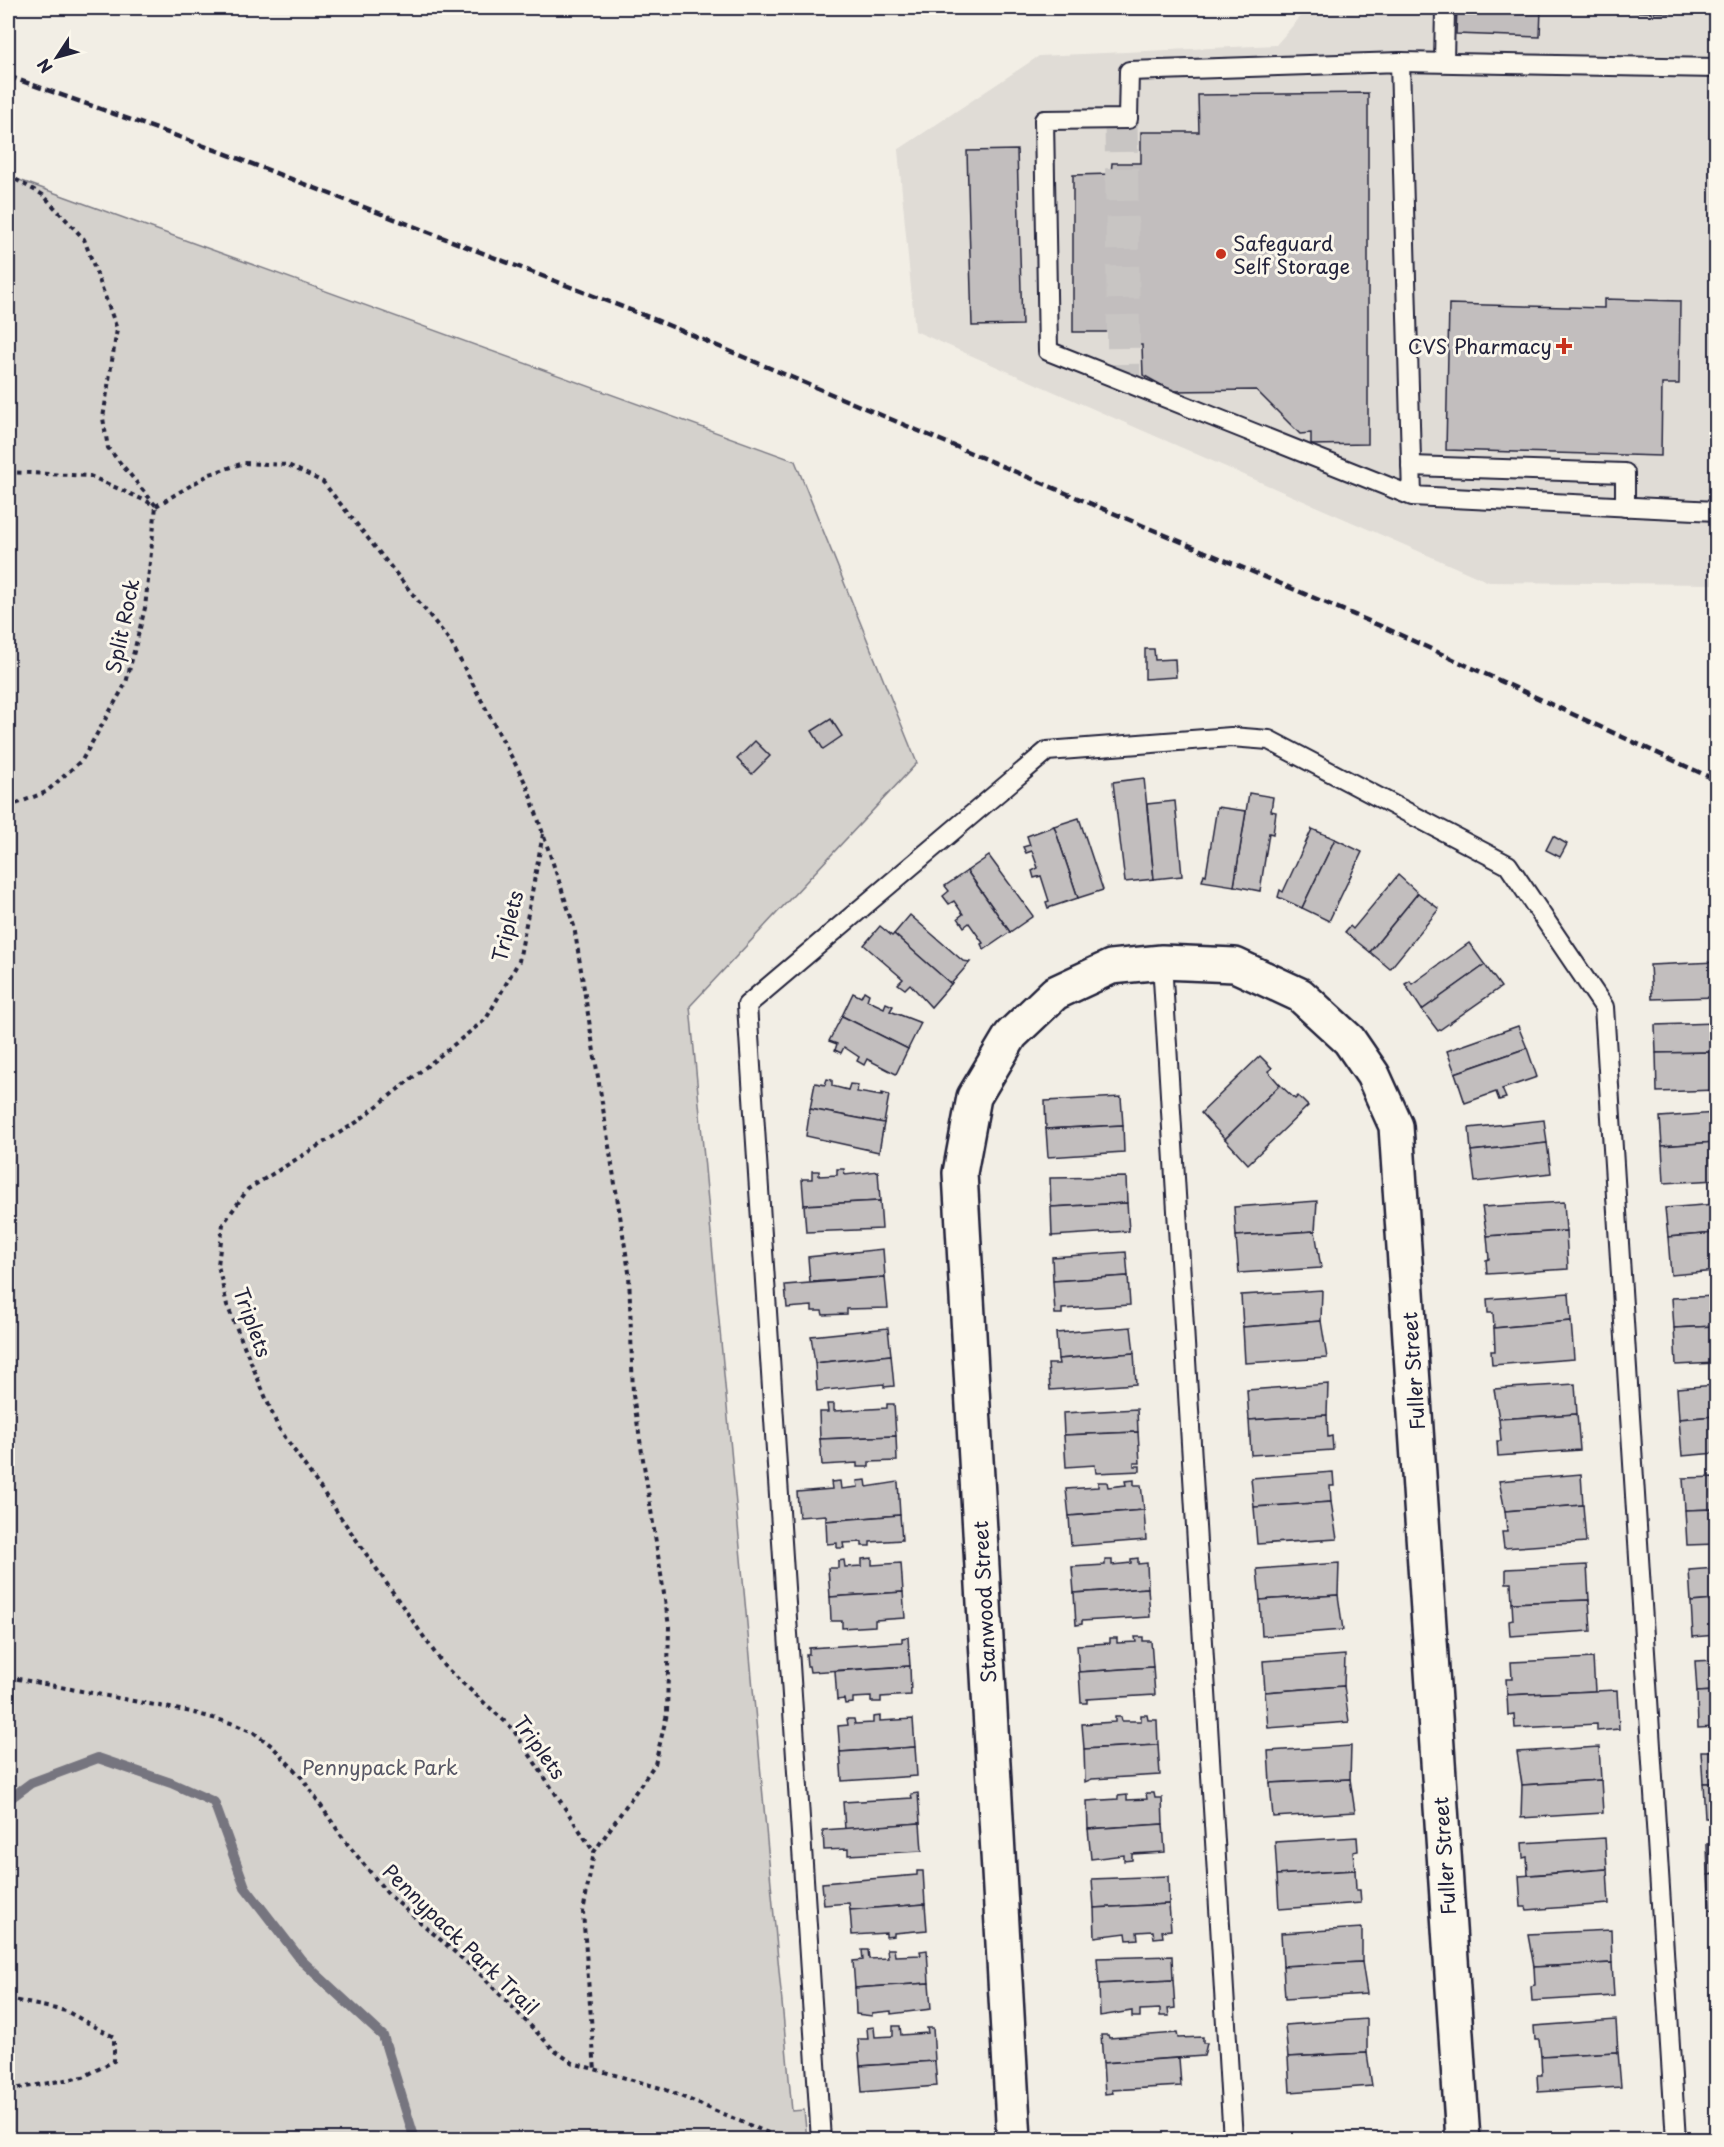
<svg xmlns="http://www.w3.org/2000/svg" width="1724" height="2147" font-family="'Playpen Sans',sans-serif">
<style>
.built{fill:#e0dcd6}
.green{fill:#d4d1cc;stroke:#7b7a84;stroke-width:1.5}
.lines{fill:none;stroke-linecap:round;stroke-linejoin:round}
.stream{stroke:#76747f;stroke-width:10}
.building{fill:#c2bebe;stroke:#22223b;stroke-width:1.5}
.street-tunnel{stroke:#c8c5c3;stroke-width:33;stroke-dasharray:33 16;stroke-linecap:butt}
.lane-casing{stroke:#22223b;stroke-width:22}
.street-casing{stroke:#22223b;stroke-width:38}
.path{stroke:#22223b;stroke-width:4;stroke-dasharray:4.5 4.5;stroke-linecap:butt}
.lane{stroke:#fbf7ec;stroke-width:18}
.street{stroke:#fbf7ec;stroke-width:33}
.rail{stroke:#22223b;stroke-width:4.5;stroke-dasharray:9 4.5;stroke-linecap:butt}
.poi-dot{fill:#c8321e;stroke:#fbf7ec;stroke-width:2}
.labels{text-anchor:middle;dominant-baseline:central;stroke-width:6;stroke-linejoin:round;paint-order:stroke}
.poi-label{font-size:20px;fill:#22223b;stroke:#fbf7ec;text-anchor:start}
.street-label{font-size:20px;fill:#22223b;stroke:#fbf7ec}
.park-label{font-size:20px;fill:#575766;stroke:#fbf7ec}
</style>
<rect width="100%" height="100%" fill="#f2eee5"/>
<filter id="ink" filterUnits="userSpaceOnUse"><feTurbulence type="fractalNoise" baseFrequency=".0167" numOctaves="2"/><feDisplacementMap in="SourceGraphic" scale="12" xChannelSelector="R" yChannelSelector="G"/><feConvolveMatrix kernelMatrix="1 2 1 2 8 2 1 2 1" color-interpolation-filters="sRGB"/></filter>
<g filter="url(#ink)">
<polygon class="built" points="1303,8 1716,8 1716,584 1489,582 915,331 898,150 1039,56 1276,45 1303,14"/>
<polygon class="green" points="8,176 795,461 917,763 690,1006 792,2111 804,2110 807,2139 8,2139"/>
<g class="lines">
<polyline class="stream" points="8,1800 31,1783 98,1758 171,1783 214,1802 245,1887 302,1961 383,2036 415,2140"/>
</g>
<g class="building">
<polygon points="1457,8 1670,8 1670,13 1541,8 1540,37 1456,34"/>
<polygon points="1368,93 1368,444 1311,445 1311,433 1300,434 1256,390 1172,391 1143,375 1142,345 1113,345 1113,332 1073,332 1073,175 1111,174 1112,163 1141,163 1141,132 1199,132 1198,95"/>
<polygon points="1017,150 1022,325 972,326 967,151"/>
<polygon points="1604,299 1680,301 1679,384 1662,384 1661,456 1446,450 1449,304 1604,308"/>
<polygon points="1145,649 1154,649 1155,660 1175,659 1176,677 1145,679"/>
<polygon points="831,719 842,736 823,749 812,731"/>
<polygon points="755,741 770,756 752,774 737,759"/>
<polygon points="1144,778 1154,879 1125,882 1113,782"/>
<polygon points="1249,793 1273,797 1271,811 1276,812 1273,834 1269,833 1260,891 1234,886"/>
<polygon points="1175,801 1182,876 1154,879 1147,804"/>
<polygon points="1217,807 1246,811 1234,886 1202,881 1204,874 1206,875"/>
<polygon points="1079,818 1103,890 1078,898 1054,826"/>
<polygon points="1054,826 1078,898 1048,908 1046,902 1049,901 1041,876 1034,878 1032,871 1038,868 1032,851 1026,853 1023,847 1030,845 1027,836"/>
<polygon points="1312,829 1335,839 1302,908 1278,897 1280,890 1283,892"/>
<polygon points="1553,836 1567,844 1560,857 1546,850"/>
<polygon points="1335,839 1362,852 1329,921 1302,908"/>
<polygon points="989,856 1033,916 1010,932 967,871"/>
<polygon points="967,871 1010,932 984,950 981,944 983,943 969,923 964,927 958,918 963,914 954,901 949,904 943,896 949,891 945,886"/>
<polygon points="1398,875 1418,893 1370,952 1345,932 1350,926 1353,929"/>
<polygon points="1418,893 1439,909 1390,969 1370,952"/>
<polygon points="910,915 963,961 970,962 951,984 894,934"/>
<polygon points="880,926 892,936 894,934 951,984 931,1007 910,984 905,989 898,984 903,979 864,945"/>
<polygon points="1469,943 1485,965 1422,1010 1405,984 1410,981 1412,984"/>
<polygon points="1716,962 1716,997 1652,999 1650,965"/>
<polygon points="1485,965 1501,987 1438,1031 1422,1010"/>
<polygon points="864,991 869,994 867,1000 884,1008 886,1003 893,1006 890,1011 921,1023 908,1049 842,1016 853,993 861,997"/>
<polygon points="842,1016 908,1049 896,1074 867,1059 864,1065 857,1061 859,1057 844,1047 841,1053 835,1050 837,1044 829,1041"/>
<polygon points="1716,1023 1716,1052 1656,1053 1655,1025"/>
<polygon points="1518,1026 1527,1048 1455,1073 1447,1051"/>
<polygon points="1527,1048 1537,1077 1502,1089 1506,1098 1499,1100 1496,1092 1465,1103 1455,1073"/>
<polygon points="1716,1052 1716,1090 1657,1092 1656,1053"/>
<polygon points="1260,1056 1272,1068 1268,1071 1280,1085 1225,1139 1201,1113"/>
<polygon points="827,1079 832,1080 832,1086 848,1090 850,1084 858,1085 857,1092 882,1096 882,1093 889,1095 884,1123 810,1109 815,1083 825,1085"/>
<polygon points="1280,1085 1295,1099 1298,1096 1308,1106 1248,1164 1225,1139"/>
<polygon points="1121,1097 1123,1125 1046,1129 1045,1101"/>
<polygon points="810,1109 884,1123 879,1152 806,1136"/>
<polygon points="1716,1113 1716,1142 1662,1146 1660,1117"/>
<polygon points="1544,1120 1547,1143 1471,1151 1469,1128"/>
<polygon points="1123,1125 1124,1152 1048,1157 1046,1129"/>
<polygon points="1716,1142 1716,1180 1664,1183 1662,1146"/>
<polygon points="1547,1143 1551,1173 1475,1182 1471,1151"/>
<polygon points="837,1169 844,1169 845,1175 878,1171 880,1201 804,1205 802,1179 812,1179 812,1171 819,1171 819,1176 837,1175"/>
<polygon points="1126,1177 1127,1203 1051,1207 1050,1178"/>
<polygon points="880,1201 882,1229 806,1232 804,1205"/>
<polygon points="1317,1201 1315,1231 1236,1236 1234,1207"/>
<polygon points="1564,1202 1566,1231 1487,1236 1482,1207"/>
<polygon points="1127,1203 1129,1231 1052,1236 1051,1207"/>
<polygon points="1716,1204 1716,1233 1668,1237 1665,1208"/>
<polygon points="1315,1231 1321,1268 1239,1273 1236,1236"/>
<polygon points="1566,1231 1568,1269 1487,1274 1486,1260 1489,1259 1487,1236"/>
<polygon points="1716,1233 1716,1271 1671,1275 1668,1237"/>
<polygon points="883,1249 885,1277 810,1282 808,1257"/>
<polygon points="1126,1252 1128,1276 1053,1281 1052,1257"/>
<polygon points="1128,1276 1130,1305 1062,1309 1062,1314 1055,1314 1053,1281"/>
<polygon points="885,1277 888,1308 847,1309 847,1314 823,1315 822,1311 812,1311 812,1306 787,1308 785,1285"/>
<polygon points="1322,1290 1321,1321 1243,1327 1241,1295"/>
<polygon points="1569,1293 1571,1321 1494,1328 1493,1313 1488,1313 1487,1299"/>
<polygon points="1716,1296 1716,1326 1674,1328 1672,1298"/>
<polygon points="1321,1321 1327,1358 1245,1363 1243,1327"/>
<polygon points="1571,1321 1574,1359 1492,1365 1491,1351 1495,1351 1494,1328"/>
<polygon points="1716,1326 1716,1363 1676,1365 1674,1328"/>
<polygon points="1131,1327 1134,1353 1058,1359 1056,1333"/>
<polygon points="888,1328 891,1355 815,1363 811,1336"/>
<polygon points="1134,1353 1136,1384 1050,1390 1048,1364 1059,1364 1058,1359"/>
<polygon points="891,1355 894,1386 884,1387 884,1384 817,1391 815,1363"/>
<polygon points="1328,1384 1327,1415 1249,1420 1247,1390"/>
<polygon points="1575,1384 1577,1414 1499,1419 1494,1389"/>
<polygon points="1716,1385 1716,1416 1679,1419 1677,1388"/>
<polygon points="827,1404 834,1404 834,1411 887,1408 887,1404 894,1404 896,1436 820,1439 819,1412 828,1412"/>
<polygon points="1137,1409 1138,1432 1064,1435 1063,1413"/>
<polygon points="1577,1414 1580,1450 1498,1456 1497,1441 1501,1441 1499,1419"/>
<polygon points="1327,1415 1328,1437 1332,1436 1333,1450 1251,1455 1249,1420"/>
<polygon points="1716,1416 1716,1453 1682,1456 1679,1419"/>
<polygon points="1138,1432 1140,1463 1134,1463 1134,1466 1140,1466 1140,1471 1096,1473 1095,1465 1066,1467 1064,1435"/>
<polygon points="896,1436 897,1461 869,1462 869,1467 857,1467 857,1463 822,1465 820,1439"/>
<polygon points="1333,1472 1334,1486 1330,1486 1331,1502 1254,1507 1251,1478"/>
<polygon points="1581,1474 1583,1505 1505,1511 1499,1481"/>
<polygon points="1716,1477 1716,1509 1685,1510 1683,1478"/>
<polygon points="866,1480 867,1487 898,1482 900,1515 826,1521 826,1515 799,1517 797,1492 832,1489 831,1482 840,1481 841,1489 858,1487 857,1481"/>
<polygon points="1134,1480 1134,1485 1141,1485 1144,1510 1069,1516 1066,1489 1098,1487 1098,1482 1107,1482 1108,1487 1126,1485 1125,1481"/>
<polygon points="1331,1502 1337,1539 1257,1544 1254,1507"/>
<polygon points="1583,1505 1586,1542 1504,1548 1502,1532 1507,1532 1505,1511"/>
<polygon points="1716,1509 1716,1544 1687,1545 1685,1510"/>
<polygon points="1144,1510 1146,1540 1071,1546 1069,1516"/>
<polygon points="900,1515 902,1540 870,1542 870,1546 862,1546 862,1542 843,1543 844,1548 837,1548 837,1543 827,1544 826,1521"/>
<polygon points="872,1558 872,1565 901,1563 903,1592 830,1597 828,1568 838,1568 838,1561 844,1560 845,1567 862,1566 862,1559"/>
<polygon points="1138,1558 1138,1564 1147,1563 1148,1588 1074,1593 1072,1567 1105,1565 1105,1560 1112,1560 1112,1565 1131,1563 1131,1559"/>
<polygon points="1339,1563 1338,1595 1260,1600 1257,1569"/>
<polygon points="1587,1565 1589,1600 1512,1603 1511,1583 1506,1583 1506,1569"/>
<polygon points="1716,1568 1716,1600 1691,1602 1689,1570"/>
<polygon points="1148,1588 1150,1617 1082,1621 1082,1624 1076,1625 1074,1593"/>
<polygon points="903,1592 905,1618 875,1620 875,1626 842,1628 842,1621 831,1621 830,1597"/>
<polygon points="1338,1595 1343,1630 1262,1636 1260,1600"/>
<polygon points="1589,1600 1591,1631 1510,1636 1509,1621 1513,1620 1512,1603"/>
<polygon points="1716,1600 1716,1635 1693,1637 1691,1602"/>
<polygon points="908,1637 910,1666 810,1672 809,1666 807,1666 806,1654 809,1654 809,1648 902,1642 902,1638"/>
<polygon points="1135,1637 1143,1637 1143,1641 1151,1641 1153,1667 1079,1672 1077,1645 1110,1643 1110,1638 1117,1638 1117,1643 1136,1642"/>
<polygon points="1345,1655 1344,1686 1265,1692 1263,1661"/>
<polygon points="1593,1658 1595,1691 1507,1695 1506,1679 1512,1679 1511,1662"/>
<polygon points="1716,1660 1716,1691 1697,1692 1695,1661"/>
<polygon points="910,1666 911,1695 881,1697 881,1702 871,1702 871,1697 853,1698 853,1703 845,1704 844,1699 837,1700 835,1671"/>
<polygon points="1153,1667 1155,1695 1087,1699 1087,1703 1081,1703 1079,1672"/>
<polygon points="1344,1686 1349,1722 1268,1728 1265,1692"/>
<polygon points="1617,1690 1619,1729 1597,1731 1597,1724 1515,1728 1514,1714 1508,1715 1507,1695"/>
<polygon points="1716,1691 1716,1727 1698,1728 1697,1692"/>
<polygon points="1141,1715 1147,1715 1148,1720 1157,1720 1158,1745 1084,1749 1082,1724 1115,1722 1115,1717 1121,1717 1122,1721 1141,1721"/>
<polygon points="880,1716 880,1721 913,1719 915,1747 840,1752 838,1726 848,1725 847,1719 854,1719 855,1724 873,1723 873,1717"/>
<polygon points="1158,1745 1160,1775 1092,1779 1085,1782 1084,1749"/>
<polygon points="1351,1746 1350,1779 1270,1783 1268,1751"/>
<polygon points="915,1747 917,1776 842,1781 840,1752"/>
<polygon points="1599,1747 1601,1780 1522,1785 1517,1752"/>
<polygon points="1701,1751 1716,1751 1716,1783 1703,1783"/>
<polygon points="1350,1779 1355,1812 1273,1817 1270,1783"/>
<polygon points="1601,1780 1603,1813 1521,1818 1522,1785"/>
<polygon points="1703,1783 1716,1783 1716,1818 1705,1818"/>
<polygon points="918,1793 920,1823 845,1829 843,1802 912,1798 911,1794"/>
<polygon points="1146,1793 1154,1793 1155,1798 1162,1798 1163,1824 1088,1829 1087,1801 1118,1799 1118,1796 1127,1795 1127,1800 1147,1799"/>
<polygon points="920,1823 922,1851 848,1855 848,1849 824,1850 823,1830"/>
<polygon points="1163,1824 1165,1852 1132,1854 1132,1860 1124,1861 1124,1855 1091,1859 1088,1829"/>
<polygon points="1357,1837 1358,1851 1353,1852 1355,1870 1277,1875 1275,1842"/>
<polygon points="1605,1838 1607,1869 1528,1875 1527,1857 1523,1858 1522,1843"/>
<polygon points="1716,1843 1716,1874 1708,1875 1707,1844"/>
<polygon points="1607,1869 1609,1904 1527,1910 1526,1907 1521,1907 1519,1876"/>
<polygon points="1355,1870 1356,1890 1360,1890 1361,1903 1279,1909 1277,1875"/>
<polygon points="917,1871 923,1871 925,1904 850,1910 849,1903 824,1905 822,1883 917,1875"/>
<polygon points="1716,1874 1716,1910 1710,1910 1708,1875"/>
<polygon points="1168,1876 1169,1904 1094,1908 1092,1879"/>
<polygon points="925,1904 927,1930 894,1933 894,1936 886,1937 886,1933 852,1935 850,1910"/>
<polygon points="1169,1904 1171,1930 1162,1931 1163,1937 1154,1938 1153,1931 1137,1932 1138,1939 1127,1940 1126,1933 1095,1937 1094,1908"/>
<polygon points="1362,1928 1362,1962 1283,1966 1281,1933"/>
<polygon points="1611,1930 1612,1963 1534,1967 1528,1934"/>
<polygon points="1713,1935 1716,1935 1716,1968 1715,1968"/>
<polygon points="887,1949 894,1949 895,1956 921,1955 920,1951 927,1950 929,1983 855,1988 853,1961 863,1960 862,1950 868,1950 869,1959 888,1958"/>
<polygon points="1172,1956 1173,1980 1099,1984 1097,1958"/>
<polygon points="1362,1962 1367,1994 1285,1999 1283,1966"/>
<polygon points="1612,1963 1614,1996 1532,2001 1531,1986 1535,1985 1534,1967"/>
<polygon points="1173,1980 1175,2008 1168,2009 1169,2016 1160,2016 1160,2009 1140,2010 1140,2017 1132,2017 1132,2011 1100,2016 1099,1984"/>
<polygon points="929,1983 931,2009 891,2014 891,2011 872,2013 872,2016 856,2014 855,1988"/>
<polygon points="1367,2019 1367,2053 1288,2057 1285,2025"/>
<polygon points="1616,2020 1618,2052 1541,2056 1539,2040 1535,2040 1534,2026"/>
<polygon points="893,2026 900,2026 901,2035 928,2033 927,2028 933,2028 935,2061 860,2066 858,2039 868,2039 867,2028 874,2027 875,2037 893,2036"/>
<polygon points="1177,2033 1178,2038 1203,2037 1203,2043 1207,2043 1204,2056 1103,2063 1101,2035 1108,2035 1109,2038"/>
<polygon points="1618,2052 1621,2087 1538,2092 1537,2075 1542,2075 1541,2056"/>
<polygon points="1367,2053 1372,2086 1290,2092 1288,2057"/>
<polygon points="1179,2058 1181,2086 1112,2090 1113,2093 1105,2094 1103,2063"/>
<polygon points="935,2061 937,2086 862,2092 860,2066"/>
</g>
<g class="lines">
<polyline class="street-tunnel" points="1121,119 1124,381"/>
<g class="lane-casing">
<g id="lane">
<polyline points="1400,62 1716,68"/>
<polyline points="1444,62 1445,8"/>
<polyline points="1411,466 1625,473 1625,507"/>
<polyline points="1412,496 1400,62 1129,71 1128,119 1044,120 1048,351 1412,496 1716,511"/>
<polyline points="1162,962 1233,2140"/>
<polyline points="821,2140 747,1005 1047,751 1231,737 1269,740 1508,865 1604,1007 1676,2140"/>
</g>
</g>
<g class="street-casing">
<polyline id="street" points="1014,2140 960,1173 974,1097 1011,1035 1055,993 1111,967 1162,962 1235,965 1300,995 1349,1040 1373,1075 1396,1126 1463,2140"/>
</g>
<g class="path">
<polyline points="8,175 43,195 84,239 117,329 103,418 108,448 156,506"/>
<polyline points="8,472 90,476 155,505"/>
<polyline points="156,506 210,474 244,463 288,465 323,482 450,641 527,786 574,926 629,1272 633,1395 669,1626 667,1714 655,1764 594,1852 583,1912 595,2071"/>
<polyline points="8,807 46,792 82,760 126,683 145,608 156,506"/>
<polyline points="543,834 519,961 486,1019 357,1122 248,1189 223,1224 218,1265 227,1305 278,1427 444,1666 512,1728 594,1852"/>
<polyline points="8,1677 191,1712 231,1723 253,1732 272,1746 302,1778 345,1841 388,1894 481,1975 555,2051 573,2063 664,2089 773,2135 794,2139"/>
<polyline points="8,1999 66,2011 114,2037 114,2061 83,2077 8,2090"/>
</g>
<use href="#lane" class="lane"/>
<use href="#street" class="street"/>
<polyline class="rail" points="8,76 224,153 656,320 1383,627 1716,780"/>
</g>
</g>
<g class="poi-dot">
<circle cx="1221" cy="254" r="6"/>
<path d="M1561 337h6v6h6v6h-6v6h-6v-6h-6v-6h6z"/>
</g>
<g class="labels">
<g class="poi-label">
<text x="1233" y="243">Safeguard<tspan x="1233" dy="23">Self Storage</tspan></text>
<text x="1552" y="346" text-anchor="end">CVS Pharmacy</text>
</g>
<g class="street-label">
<text transform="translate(122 626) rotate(-78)">Split Rock</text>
<text transform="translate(507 926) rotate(-76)">Triplets</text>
<text transform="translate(253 1322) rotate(70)">Triplets</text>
<text transform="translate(1413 1371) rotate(-94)">Fuller Street</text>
<text transform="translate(984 1602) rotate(-93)">Stanwood Street</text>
<text transform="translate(540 1747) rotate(54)">Triplets</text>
<text transform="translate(1444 1856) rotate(-94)">Fuller Street</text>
<text transform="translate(461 1939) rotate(44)">Pennypack Park Trail</text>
</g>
<g class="park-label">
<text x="380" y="1767">Pennypack Park</text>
</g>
</g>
<rect width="1724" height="2147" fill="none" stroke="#fbf7ec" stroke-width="30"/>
<rect x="15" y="15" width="1694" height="2117" fill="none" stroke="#22223b" stroke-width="2" filter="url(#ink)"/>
<g transform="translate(57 57) rotate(234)" stroke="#fbf7ec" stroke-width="4.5" paint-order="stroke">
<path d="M0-4.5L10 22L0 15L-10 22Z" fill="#22223b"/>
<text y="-9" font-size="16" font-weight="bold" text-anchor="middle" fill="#22223b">N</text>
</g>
</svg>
